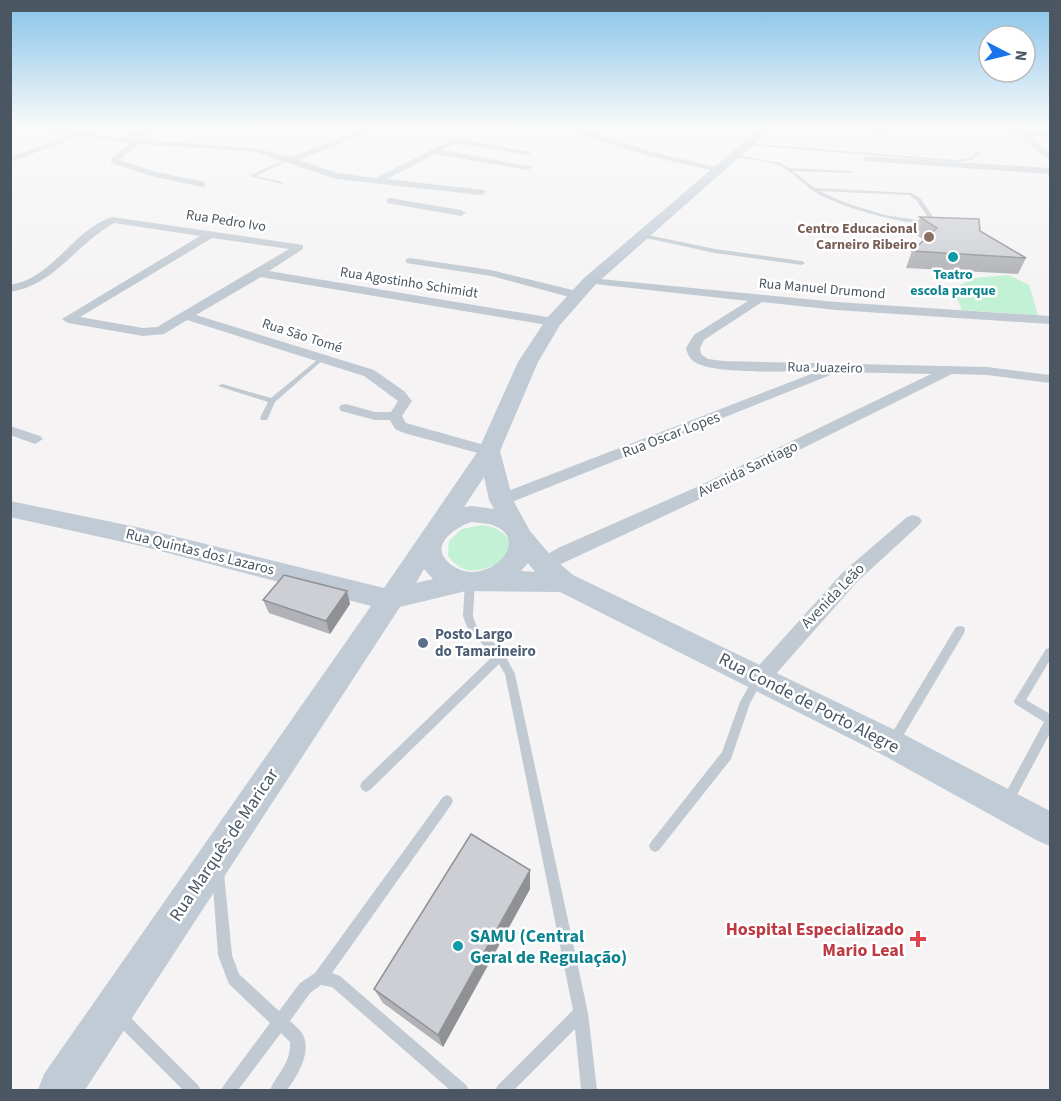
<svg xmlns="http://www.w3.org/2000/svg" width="1061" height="1101" font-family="'Source Sans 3',sans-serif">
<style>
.green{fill:#c3f1d5}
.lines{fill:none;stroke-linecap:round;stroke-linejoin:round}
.lane{fill:#c1cad2;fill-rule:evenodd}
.street{fill:#c1cad2;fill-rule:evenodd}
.secondary{fill:#c1cbd6;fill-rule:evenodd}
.wall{fill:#b0b2b7}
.shaded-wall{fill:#909195}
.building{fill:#cdcfd5;stroke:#909195;stroke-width:1.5}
.education-dot{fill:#8d6e63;stroke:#fff;stroke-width:2}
.culture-dot{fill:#0f9aa8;stroke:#fff;stroke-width:2}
.service-dot{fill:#5c6f8a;stroke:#fff;stroke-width:2}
.health-dot{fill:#e0444e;stroke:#fff;stroke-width:2}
.labels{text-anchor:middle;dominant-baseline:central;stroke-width:5;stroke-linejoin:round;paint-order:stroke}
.far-street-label{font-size:14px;fill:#4a5661;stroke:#fff}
.far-education-label{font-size:14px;font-weight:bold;fill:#785e54;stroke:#fff;text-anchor:end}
.far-culture-label{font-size:14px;font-weight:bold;fill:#0d838f;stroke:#fff}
.street-label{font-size:15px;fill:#4a5661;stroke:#fff}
.service-label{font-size:15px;font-weight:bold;fill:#4e5e75;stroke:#fff;text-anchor:start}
.near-street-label{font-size:18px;fill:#4a5661;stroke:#fff}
.near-health-label{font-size:18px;font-weight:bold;fill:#be3a42;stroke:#fff;text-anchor:end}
.near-culture-label{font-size:18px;font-weight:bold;fill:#0d838f;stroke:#fff;text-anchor:start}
</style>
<rect width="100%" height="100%" fill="#f5f3f3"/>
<g class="green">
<polygon points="1009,275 1029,285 1038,315 962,310 953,289 974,278"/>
<path d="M482,525C495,527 503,530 510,542L507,557C487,571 465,579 448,556L449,541L462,529Z"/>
</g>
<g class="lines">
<g class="lane">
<polygon points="804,128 816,128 940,140 938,141"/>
<polygon points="748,143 956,160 969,158 978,151 981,152 972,160 956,162 747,145"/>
<path d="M734,155L781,163L789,168L853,171L851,173L792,171L815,188L912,193L921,199L937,223C915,229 836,206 815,192C804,185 790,169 778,165C764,160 747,160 733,157ZM819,191L909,195L917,201L931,222L885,215L846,203Z"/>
<polygon points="288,158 292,159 255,176 283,182 283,184 249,176"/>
<polygon points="643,234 715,249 802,261 805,263 802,265 715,253 641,237 641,235"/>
<polygon points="322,356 325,358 324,359 275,402 267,420 261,420 260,418 268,402 218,386 222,384 271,398"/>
<polygon points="470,577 473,579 475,581 473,616 476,625 504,653 515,674 588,1013 597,1090 581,1090 575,1029 514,1090 495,1090 498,1085 573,1010 505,674 499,664 370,790 366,792 362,790 360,786 362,782 493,656 467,627 463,616 465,581 467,579"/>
<polygon points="960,626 964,627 965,630 964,633 897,746 893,747 889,746 887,742 889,738 956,627"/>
<polygon points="1050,648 1050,660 1026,700 1050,714 1050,733 1011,806 1007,808 1003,806 1001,802 1003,798 1044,722 1015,704 1014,701 1046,649"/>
<polygon points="758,676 762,677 763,680 750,703 731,759 659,850 655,852 651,850 649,846 651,842 722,752 740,702 754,677"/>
<path d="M447,795L451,797L453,801L451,805L332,973L340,976L466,1085L469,1090H450L332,987L321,985L310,993L290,1021C294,1025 301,1030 303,1035C312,1053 297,1076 287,1090H270C278,1072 291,1064 290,1042L281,1033L238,1090H221L224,1085L270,1023L229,984L227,979L218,955L212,873L213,868L218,867L223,868L224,873L232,955L239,974L279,1011L300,983L315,973L443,797Z"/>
<polygon points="119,1009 124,1011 198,1085 201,1090 183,1090 114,1021 112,1016 114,1011"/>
</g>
<g class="street">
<path d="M34,128C62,126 90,136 118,137C131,137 145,128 159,128L131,139L255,148L291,157L368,128H378L299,160L337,173L376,178L455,138L532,152L528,155L456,143L442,150L532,167L528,170L435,154L387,179L484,190L486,192L481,195L336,179L255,152L139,144L120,160L156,172L205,182V186L202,187L151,176L111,163V159L130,143L80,136L10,162V157L70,135Z"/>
<polygon points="565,128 576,128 653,152 724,169 720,172 648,156"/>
<polygon points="993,128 1013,128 1050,133 1050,137 1029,135 1050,154 1050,160 1026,143 1021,134"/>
<polygon points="867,156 1050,168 1050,174 864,161 863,159"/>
<polygon points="390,198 461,210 466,213 461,216 387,203 387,199"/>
<path d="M112,217L303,245V249L269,271L553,318L559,322L553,326L261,277L196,315L374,370L404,391L412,401L402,416L406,423L495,448L497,451L489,456L404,433L395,429L390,420H375L341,411L339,408L341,405L346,404L375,412H391L398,401L364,376L187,320L164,334L143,336L68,323L62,319L200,236L114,223C76,244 55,285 10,292V285C54,278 72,230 112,217ZM212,238L289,249L157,327L143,328L80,317Z"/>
<polygon points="410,258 491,270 581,292 583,295 577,299 491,276 406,263 406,259"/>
<path d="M590,278L836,302L1050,316V324L836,310L762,302L704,340L700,348L701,354L708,359L723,361L987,367L1050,375V383L987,375L952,374L711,494L544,572L538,570L535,565L538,560L558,548L699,486L931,374L838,372L507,504H495L493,500L495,496L819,371C790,371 725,374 701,365C692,362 688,357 686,348L694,335L748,301L586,283L584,281Z"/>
<polygon points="10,426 40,436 43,439 35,444 10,435"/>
<polygon points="913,515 919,517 922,521 919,525 857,582 767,684 760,687 753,684 749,678 753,672 843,572 907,517"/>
</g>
<path class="secondary" d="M760,128H772L596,284L560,325L538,362L500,451L513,500L530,531L553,558L573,575L903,734L1050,811V846L1038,841L881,754L560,592L466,591L400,607L85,1090H38L44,1074L371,606L141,546L10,517V501L141,528L384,588L478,451L518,362L547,318L584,278ZM484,477L489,500L494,509L472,506L464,507ZM472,522C479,523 489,523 495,526C535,543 479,594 447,561C430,544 457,526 472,522ZM528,563L535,572L521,571ZM424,569L433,579L416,583Z"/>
</g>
<g class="wall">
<polygon points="920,217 980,231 1026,258 1018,274 906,268 912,251 924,240 914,233"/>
<polygon points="347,591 350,604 330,634 269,613 263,600"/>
<polygon points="530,889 443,1047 383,1003 374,989"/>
</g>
<g class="shaded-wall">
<polygon points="347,591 350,604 330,634 326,621"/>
<polygon points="530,870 530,889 443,1047 438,1035"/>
</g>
<g class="building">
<polygon points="920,217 979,219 980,231 1026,258 912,251 937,228"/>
<polygon points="284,575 347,591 326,621 263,600"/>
<polygon points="471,834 530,870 438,1035 374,989"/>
</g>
<linearGradient id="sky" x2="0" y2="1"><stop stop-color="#85c3ea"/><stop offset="0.45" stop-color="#fafafa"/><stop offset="1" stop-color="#fafafa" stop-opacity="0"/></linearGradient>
<rect width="1061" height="282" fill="url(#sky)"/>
<circle class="education-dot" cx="929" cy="237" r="6"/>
<g class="culture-dot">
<circle cx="953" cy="257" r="6"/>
<circle cx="458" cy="946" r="6"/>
</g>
<circle class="service-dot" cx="423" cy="643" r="6"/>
<path class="health-dot" d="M915 930h6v6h6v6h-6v6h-6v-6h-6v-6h6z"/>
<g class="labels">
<g class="far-street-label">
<text transform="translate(226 221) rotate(9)">Rua Pedro Ivo</text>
<text transform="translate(409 283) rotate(9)">Rua Agostinho Schimidt</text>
<text transform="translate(822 289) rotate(5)">Rua Manuel Drumond</text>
<text transform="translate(302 336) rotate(18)">Rua Sāo Tomé</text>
<text transform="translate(825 368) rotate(1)">Rua Juazeiro</text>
</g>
<g class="far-education-label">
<text x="917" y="229">Centro Educacional<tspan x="917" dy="16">Carneiro Ribeiro</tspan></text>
</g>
<g class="far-culture-label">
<text x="953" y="275">Teatro<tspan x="953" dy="16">escola parque</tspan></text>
</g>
<g class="street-label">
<text transform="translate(671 435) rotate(-21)">Rua Oscar Lopes</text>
<text transform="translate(748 469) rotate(-26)">Avenida Santiago</text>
<text transform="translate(200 552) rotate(14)">Rua Quintas dos Lazaros</text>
<text transform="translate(833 596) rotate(-46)">Avenida Leão</text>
</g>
<g class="service-label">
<text x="435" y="634">Posto Largo<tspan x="435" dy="17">do Tamarineiro</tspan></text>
</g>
<g class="near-street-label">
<text transform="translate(809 703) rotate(27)">Rua Conde de Porto Alegre</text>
<text transform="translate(224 845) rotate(-56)">Rua Marquês de Maricar</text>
</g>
<g class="near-health-label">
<text x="904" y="929">Hospital Especializado<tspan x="904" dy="21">Mario Leal</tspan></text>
</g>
<g class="near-culture-label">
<text x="470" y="936">SAMU (Central<tspan x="470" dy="21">Geral de Regulação)</tspan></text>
</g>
</g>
<rect width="1061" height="1101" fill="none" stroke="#4a5661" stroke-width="24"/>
<g transform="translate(1007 54) rotate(97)"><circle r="28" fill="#ffffff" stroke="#b7bbc0" stroke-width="1.5"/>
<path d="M0-4.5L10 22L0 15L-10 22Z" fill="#1a73e8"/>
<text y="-9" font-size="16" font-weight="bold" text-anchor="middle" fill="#4a5661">N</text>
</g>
</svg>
